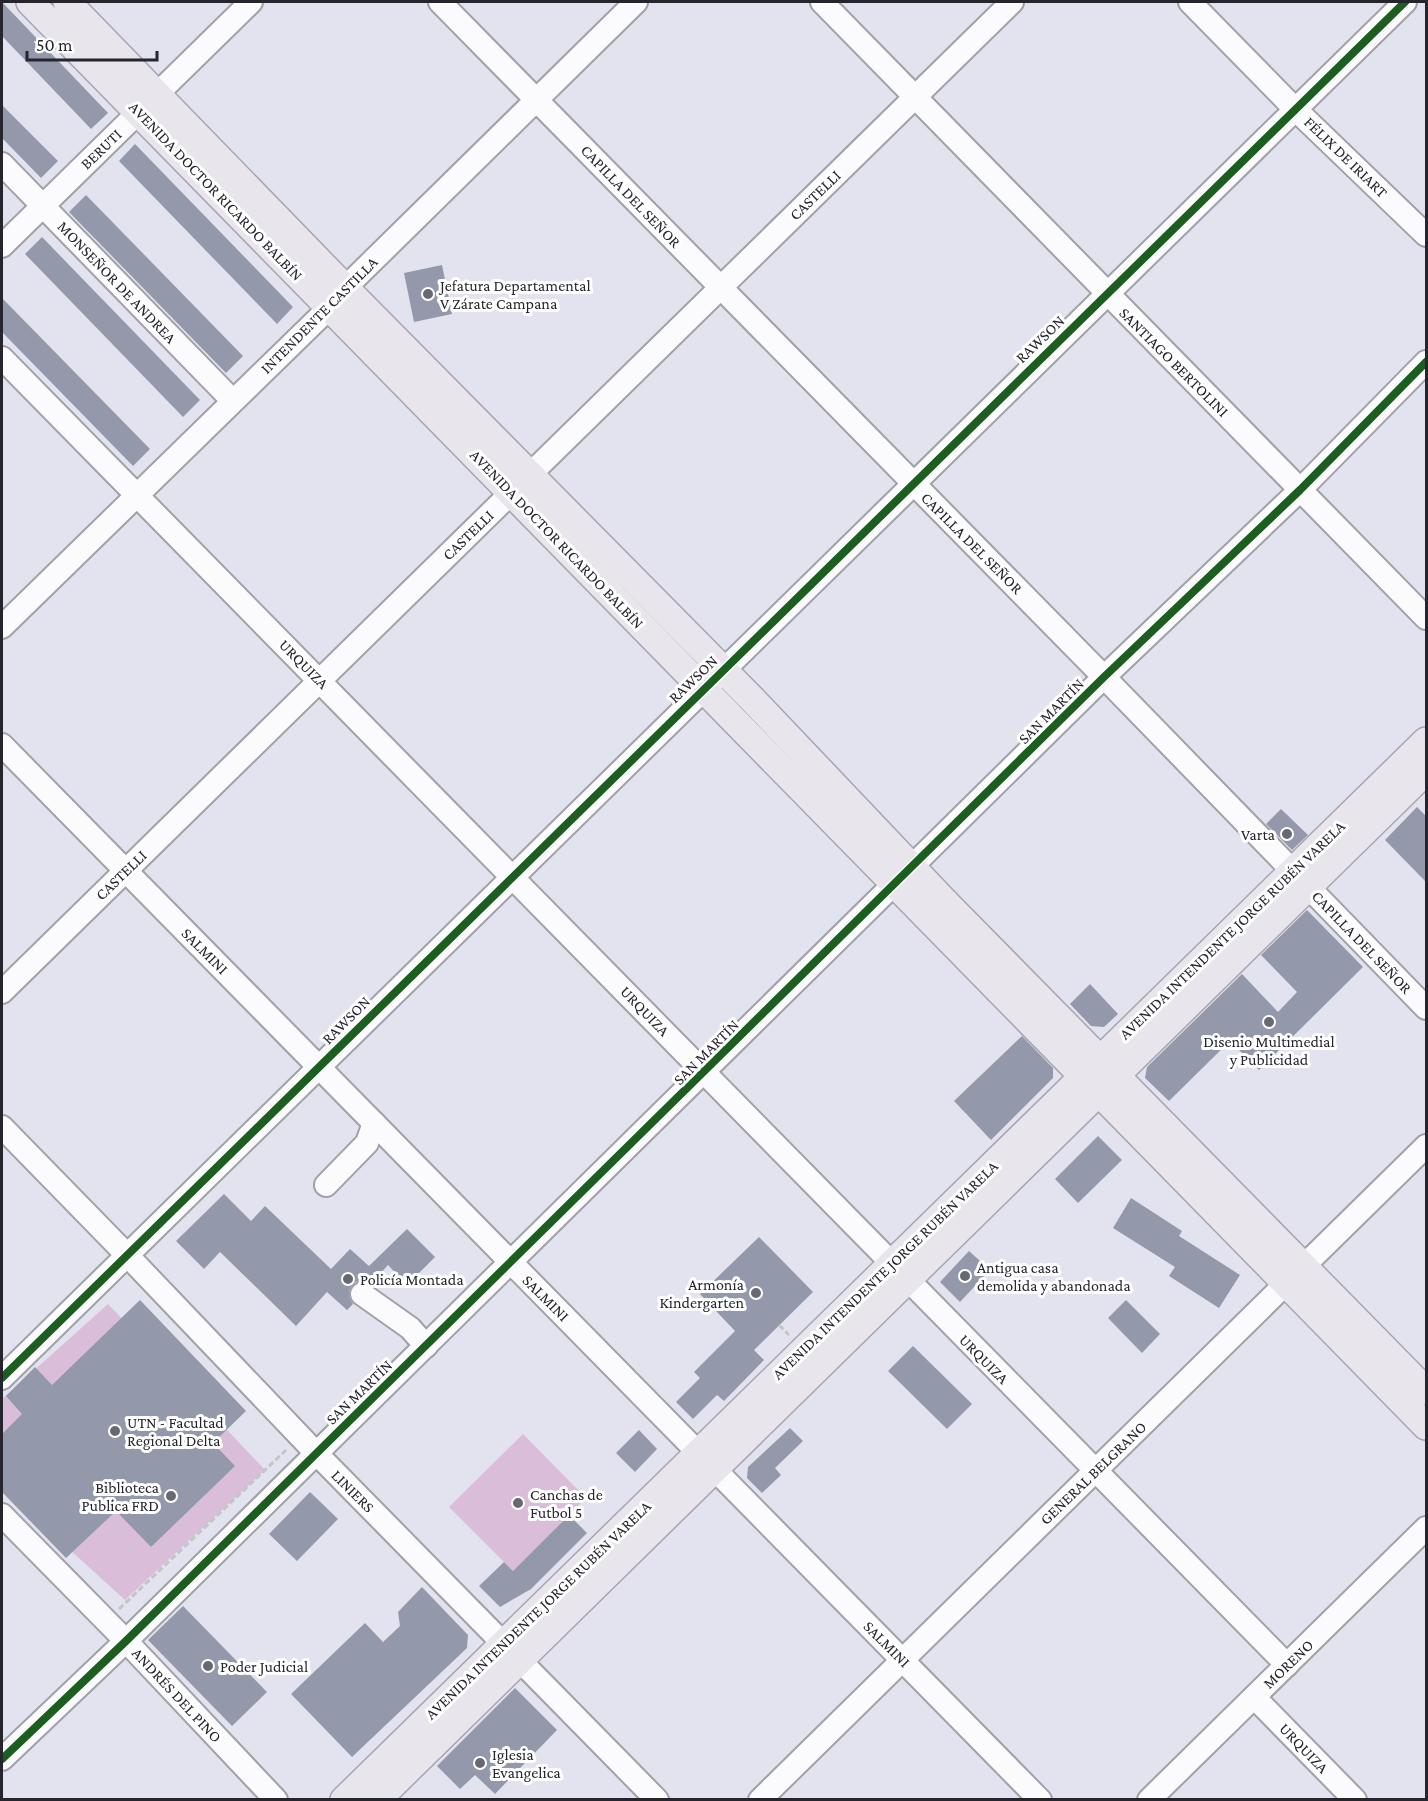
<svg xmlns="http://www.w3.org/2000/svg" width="1428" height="1801" font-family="'Crimson Pro',serif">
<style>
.green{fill:#dabdd9}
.building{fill:#9399ab}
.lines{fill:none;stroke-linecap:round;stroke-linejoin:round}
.minor-casing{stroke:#a0a0a9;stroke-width:26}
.major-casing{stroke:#a9a3b2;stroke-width:30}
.path{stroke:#c5c5c9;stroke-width:3;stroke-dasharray:6 3;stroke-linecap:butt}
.minor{stroke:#fbfbfd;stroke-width:22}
.major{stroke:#e8e6ec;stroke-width:27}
.cycleway-casing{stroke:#fff;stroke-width:11}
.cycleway{stroke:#1b5e20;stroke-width:8}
.poi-dot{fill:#686872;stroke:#fff;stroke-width:2}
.labels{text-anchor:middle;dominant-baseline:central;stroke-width:6;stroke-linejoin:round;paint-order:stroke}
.street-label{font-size:16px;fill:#26252e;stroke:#fff}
.poi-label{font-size:16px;fill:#26252e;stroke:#fff;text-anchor:start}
</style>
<rect width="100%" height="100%" fill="#e3e3ef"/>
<g class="green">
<polygon points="108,1304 265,1470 125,1600 2,1488 2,1399"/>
<polygon points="523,1434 586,1498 513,1571 449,1507"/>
</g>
<g class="building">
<polygon points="2,2 108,113 91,129 2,36"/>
<polygon points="2,105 58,161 41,178 2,138"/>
<polygon points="135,144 293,307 277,324 119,161"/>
<polygon points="86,195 243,356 226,373 69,212"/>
<polygon points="42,237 200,400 183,417 25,254"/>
<polygon points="442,265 452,314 414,322 404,273"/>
<polygon points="2,298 150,449 133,466 2,332"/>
<polygon points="1417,807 1426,816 1426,882 1385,840"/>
<polygon points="1281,809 1308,835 1292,850 1266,824"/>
<polygon points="1307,910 1363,967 1259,1070 1230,1041 1169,1101 1145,1078 1147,1067 1242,974 1278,1012 1297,992 1261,955"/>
<polygon points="1090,984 1118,1014 1104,1027 1091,1026 1070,1004"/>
<polygon points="1022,1036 1053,1068 1053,1078 991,1140 954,1101"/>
<polygon points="1098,1136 1122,1160 1078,1203 1055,1179"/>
<polygon points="224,1194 251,1221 265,1206 331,1269 350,1249 369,1266 407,1229 435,1257 407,1285 388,1265 371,1284 364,1281 356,1282 351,1287 349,1292 350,1299 353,1304 347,1310 327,1292 296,1326 220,1252 204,1269 176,1241"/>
<polygon points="1131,1198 1182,1231 1179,1236 1240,1275 1219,1308 1169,1276 1175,1267 1113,1228"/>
<polygon points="759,1237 813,1292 754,1350 764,1360 724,1401 717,1395 693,1419 676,1402 700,1378 694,1372 735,1331 700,1294"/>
<polygon points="969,1251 990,1270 960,1302 940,1282"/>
<polygon points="140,1300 246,1411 213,1443 235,1466 151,1547 116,1511 66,1558 2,1492 2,1434 22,1414 6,1396 35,1367 52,1385"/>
<polygon points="1126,1300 1160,1334 1142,1353 1108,1318"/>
<polygon points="913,1346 972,1404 947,1429 888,1371"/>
<polygon points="790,1428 803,1441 775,1468 781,1475 762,1493 747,1478 748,1467"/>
<polygon points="639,1430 657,1449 635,1472 616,1453"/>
<polygon points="310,1492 338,1519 297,1561 269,1534"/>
<polygon points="569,1515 587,1533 531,1589 500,1607 479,1586 504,1562 513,1571"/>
<polygon points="422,1587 468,1635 467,1648 352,1757 291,1694 365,1623 383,1642 400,1626 398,1612"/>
<polygon points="183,1606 267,1692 232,1726 148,1640"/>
<polygon points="515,1688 557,1730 495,1794 475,1775 460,1789 437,1766"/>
</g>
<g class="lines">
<g class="minor-casing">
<g id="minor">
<polyline points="440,2 1104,677 1426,1008"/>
<polyline points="822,2 1426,618"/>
<polyline points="1190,2 1295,109 1426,235"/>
<polyline points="2,164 233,401"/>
<polyline points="2,246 251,2"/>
<path d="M2,358C431,793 856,1231 1287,1665"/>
<polyline points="2,627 330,307 345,288 636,2"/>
<polyline points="2,745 1040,1800"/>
<polyline points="2,992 1012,2"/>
<polyline points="2,1127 127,1255 316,1453 657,1800"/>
<polyline points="326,1185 367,1143 374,1123"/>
<polyline points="362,1294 410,1328 426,1346"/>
<polyline points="2,1378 1405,2"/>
<polyline points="2,1515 126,1641 276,1800"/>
<polyline points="1254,1697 1355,1800"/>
<polyline points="2,1759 126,1641 1104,677 1300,490 1426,362"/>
<polyline points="760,1800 1426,1146"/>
<polyline points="1149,1800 1426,1528"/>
</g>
</g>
<g class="major-casing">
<g id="major">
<polyline points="30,2 1426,1426"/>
<polyline points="67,2 345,288 753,700 944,901 1426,1391"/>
<polyline points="344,1800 1426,741"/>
<polyline points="377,1800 1426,771"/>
</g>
</g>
<g class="path">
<polyline points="779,1325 789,1335"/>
<polyline points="119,1609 286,1450"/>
</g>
<use href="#minor" class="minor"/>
<use href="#major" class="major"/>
<g class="cycleway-casing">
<g id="cycleway">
<polyline points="2,1378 1405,2"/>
<polyline points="2,1759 126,1641 1104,677 1300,490 1426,362"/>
</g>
</g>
<use href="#cycleway" class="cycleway"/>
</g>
<g class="poi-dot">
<circle cx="428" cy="294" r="6"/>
<circle cx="1287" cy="834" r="6"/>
<circle cx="1269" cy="1022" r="6"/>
<circle cx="965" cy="1276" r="6"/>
<circle cx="348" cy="1279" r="6"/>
<circle cx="756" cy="1293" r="6"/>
<circle cx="115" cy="1431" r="6"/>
<circle cx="171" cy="1496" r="6"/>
<circle cx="518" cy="1503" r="6"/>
<circle cx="208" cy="1666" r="6"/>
<circle cx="480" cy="1763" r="6"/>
</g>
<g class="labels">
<g class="street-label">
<text transform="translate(101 149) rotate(-44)">BERUTI</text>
<text transform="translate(1346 157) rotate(44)">FÉLIX DE IRIART</text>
<text transform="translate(216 191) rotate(46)">AVENIDA DOCTOR RICARDO BALBÍN</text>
<text transform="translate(815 195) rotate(-44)">CASTELLI</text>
<text transform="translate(631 196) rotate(46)">CAPILLA DEL SEÑOR</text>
<text transform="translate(117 282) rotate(46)">MONSEÑOR DE ANDREA</text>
<text transform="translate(319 315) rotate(-45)">INTENDENTE CASTILLA</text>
<text transform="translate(1040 339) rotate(-44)">RAWSON</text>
<text transform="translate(1174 362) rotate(45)">SANTIAGO BERTOLINI</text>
<text transform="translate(468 535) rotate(-44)">CASTELLI</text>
<text transform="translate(557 539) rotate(46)">AVENIDA DOCTOR RICARDO BALBÍN</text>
<text transform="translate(972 543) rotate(45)">CAPILLA DEL SEÑOR</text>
<text transform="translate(304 664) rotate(45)">URQUIZA</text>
<text transform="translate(693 679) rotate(-44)">RAWSON</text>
<text transform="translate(1051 711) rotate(-45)">SAN MARTÍN</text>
<text transform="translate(121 875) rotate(-44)">CASTELLI</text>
<text transform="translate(1232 930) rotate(-44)">AVENIDA INTENDENTE JORGE RUBÉN VARELA</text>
<text transform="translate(1362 942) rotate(46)">CAPILLA DEL SEÑOR</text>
<text transform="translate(205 951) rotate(45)">SALMINI</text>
<text transform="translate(645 1011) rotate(46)">URQUIZA</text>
<text transform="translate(346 1020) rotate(-45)">RAWSON</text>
<text transform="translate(706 1052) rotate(-45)">SAN MARTÍN</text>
<text transform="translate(885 1270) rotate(-44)">AVENIDA INTENDENTE JORGE RUBÉN VARELA</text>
<text transform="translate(546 1298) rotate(45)">SALMINI</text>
<text transform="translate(984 1359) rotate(45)">URQUIZA</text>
<text transform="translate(359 1392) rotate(-44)">SAN MARTÍN</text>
<text transform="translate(1093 1473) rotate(-44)">GENERAL BELGRANO</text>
<text transform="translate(353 1491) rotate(45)">LINIERS</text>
<text transform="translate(538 1610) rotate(-44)">AVENIDA INTENDENTE JORGE RUBÉN VARELA</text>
<text transform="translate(887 1644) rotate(45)">SALMINI</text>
<text transform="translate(1288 1664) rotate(-44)">MORENO</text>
<text transform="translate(177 1695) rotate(47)">ANDRÉS DEL PINO</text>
<text transform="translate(1304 1748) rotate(46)">URQUIZA</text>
</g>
<g class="poi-label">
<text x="440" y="285">Jefatura Departamental<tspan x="440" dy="18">V Zárate Campana</tspan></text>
<text x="1275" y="834" text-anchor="end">Varta</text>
<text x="1269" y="1041" text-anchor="middle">Disenio Multimedial<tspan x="1269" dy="18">y Publicidad</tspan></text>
<text x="977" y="1267">Antigua casa<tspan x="977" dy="18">demolida y abandonada</tspan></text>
<text x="360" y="1279">Policía Montada</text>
<text x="744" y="1284" text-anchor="end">Armonía<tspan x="744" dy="18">Kindergarten</tspan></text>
<text x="127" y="1422">UTN - Facultad<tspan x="127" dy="18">Regional Delta</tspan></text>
<text x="159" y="1487" text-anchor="end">Biblioteca<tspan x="159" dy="18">Publica FRD</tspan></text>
<text x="530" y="1494">Canchas de<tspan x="530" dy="18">Futbol 5</tspan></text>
<text x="220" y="1666">Poder Judicial</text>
<text x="492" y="1754">Iglesia<tspan x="492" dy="18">Evangelica</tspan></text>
</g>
</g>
<rect width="1428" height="1801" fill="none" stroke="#26252e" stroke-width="6"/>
<path d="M27 51v9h130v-9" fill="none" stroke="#26252e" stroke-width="3"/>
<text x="36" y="51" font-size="18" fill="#26252e" stroke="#ffffff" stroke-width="4.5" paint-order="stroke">50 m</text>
</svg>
